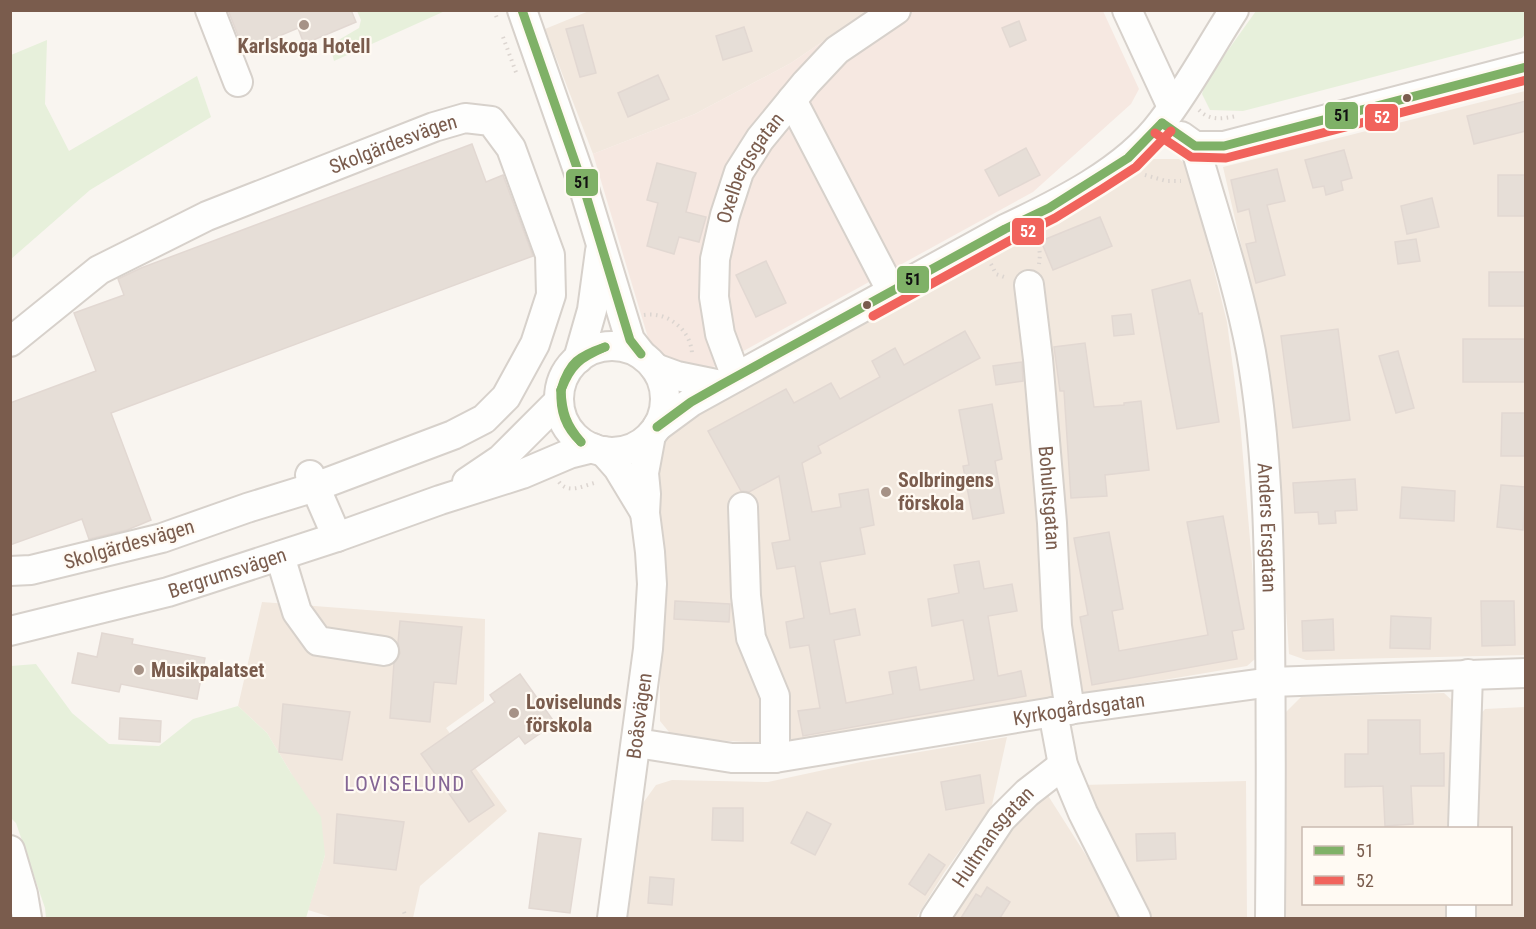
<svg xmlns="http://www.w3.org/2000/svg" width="1536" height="929" font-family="'Roboto Condensed',sans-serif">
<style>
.residential{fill:#f2e8de}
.commercial{fill:#f6e8e1}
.green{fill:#e7f0db}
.building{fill:#e6ded7;stroke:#e2d8d2;stroke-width:1.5}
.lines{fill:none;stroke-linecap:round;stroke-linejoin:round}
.minor-casing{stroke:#d7d1cb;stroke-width:32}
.path{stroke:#dcd5d0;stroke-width:4;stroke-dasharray:1.5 4.5;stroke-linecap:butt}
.minor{stroke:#fefefd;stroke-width:28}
.bus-1-casing{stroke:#fffaf3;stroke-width:14}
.bus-2-casing{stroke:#fffaf3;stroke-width:14}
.bus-1{stroke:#7fb167;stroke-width:9}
.bus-2{stroke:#f1635c;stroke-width:9}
.poi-dot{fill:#a69286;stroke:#fffaf3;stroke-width:2}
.bus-dot{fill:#7a5c4d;stroke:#fffaf3;stroke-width:2}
.labels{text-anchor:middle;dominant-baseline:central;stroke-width:4.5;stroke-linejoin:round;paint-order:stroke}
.poi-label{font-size:20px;font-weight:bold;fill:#7a5c4d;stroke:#fffaf3;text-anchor:start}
.street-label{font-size:20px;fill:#7a5c4d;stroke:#fffaf3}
.neighbourhood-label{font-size:21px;letter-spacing:1.5px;fill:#846695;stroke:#fffaf3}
.line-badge{stroke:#fffaf3;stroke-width:2}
.badge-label{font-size:16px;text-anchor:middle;font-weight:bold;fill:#fff}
.pale-badge-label{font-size:16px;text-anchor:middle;font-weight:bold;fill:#111}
</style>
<rect width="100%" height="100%" fill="#f9f5f0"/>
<g class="residential">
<polygon points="589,11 868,11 791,63 695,114 593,154 545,29"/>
<polygon points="1525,91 1525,655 1306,660 1289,654 1270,370 1223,167"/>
<polygon points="1142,159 1179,159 1188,166 1227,322 1240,421 1259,647 1255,659 1247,666 782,744 677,738 669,732 660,721 659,449 679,421"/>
<polygon points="262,602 485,619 484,701 446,728 507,811 420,886 413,918 334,918 308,910 325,855 291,773 267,733 238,706"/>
<polygon points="1444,693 1459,707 1455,828 1304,828 1304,904 1453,904 1452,918 1284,918 1286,712 1301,697"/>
<polygon points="1525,707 1525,918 1472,918 1472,904 1510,904 1510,828 1471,828 1470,728 1485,709"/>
<polygon points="1007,737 992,805 944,873 916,918 627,918 643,803 656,785 672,780 768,782 861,762"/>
<polygon points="1246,781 1247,918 1147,918 1081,785"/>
<polygon points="1047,794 1112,896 1123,918 952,918 1003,835"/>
</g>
<polygon class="commercial" points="868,11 1103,11 1139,89 1131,104 1033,192 716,366 703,370 675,366 659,354 649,341 593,154 695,114 791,63"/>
<g class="green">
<polygon points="357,11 445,11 334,61 330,45 359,28 361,20"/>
<polygon points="1256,11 1525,11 1525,34 1522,38 1243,111 1210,110 1202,94 1206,81"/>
<polygon points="47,40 45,104 69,151 197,76 211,117 90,190 11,259 11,55"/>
<polygon points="36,664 72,713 109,744 159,746 193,719 238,706 267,733 291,773 321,817 325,855 306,918 46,918 45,908 16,823 10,817 11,666"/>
</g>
<g class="building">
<polygon points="228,10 351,10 356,22 304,44 298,28 244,51"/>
<polygon points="1019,21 1026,40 1010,47 1002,28"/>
<polygon points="583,25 596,73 580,77 566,29"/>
<polygon points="744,27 752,51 723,60 716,36"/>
<polygon points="658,75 669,99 628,117 618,93"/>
<polygon points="1526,101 1526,131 1474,144 1467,116"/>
<polygon points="472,144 486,182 503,175 533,256 111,413 151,520 127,530 89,539 82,519 10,545 10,403 96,371 74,313 124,295 118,279 141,268"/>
<polygon points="1026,148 1040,175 999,196 985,170"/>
<polygon points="1344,150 1352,178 1341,181 1343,190 1326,195 1324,186 1313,188 1305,160"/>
<polygon points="657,163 696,173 686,212 706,217 699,242 679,237 674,254 647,246 658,203 647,200"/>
<polygon points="1277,169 1285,201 1267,205 1285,275 1256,283 1246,244 1256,242 1249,209 1238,212 1231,180"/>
<rect x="1498" y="175" width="28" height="41"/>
<polygon points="1432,198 1439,227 1407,234 1401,206"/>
<polygon points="1100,217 1112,246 1053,270 1041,241"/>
<polygon points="1416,239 1420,261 1398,264 1395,242"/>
<polygon points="766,261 786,303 756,317 736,275"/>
<rect x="1489" y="272" width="37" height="34"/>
<polygon points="1190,280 1199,314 1202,313 1219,422 1177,429 1152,290"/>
<polygon points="1131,314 1134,334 1114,336 1112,316"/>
<polygon points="1338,329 1350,420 1293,428 1281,336"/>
<polygon points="965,331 980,358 818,446 821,453 802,463 812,512 841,507 839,494 868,489 874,525 860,528 865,554 820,562 830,614 855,609 860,635 834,640 846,703 893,694 889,672 916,667 920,690 974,680 963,620 932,626 928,599 959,593 954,565 979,561 984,589 1012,584 1017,611 988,616 998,676 1021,671 1026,696 803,736 798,711 820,708 809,645 790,648 786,622 804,618 795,566 777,569 772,543 790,540 779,476 749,492 741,491 708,431 786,389 794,403 831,383 840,399 880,377 872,361 895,348 904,365"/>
<rect x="1463" y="339" width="63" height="43"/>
<polygon points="1085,343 1094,407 1124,405 1124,403 1141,401 1149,470 1105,475 1107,496 1071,498 1064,391 1060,391 1054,347"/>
<polygon points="1398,351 1414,408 1396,413 1379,356"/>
<polygon points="1022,362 1023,381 996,385 993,366"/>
<polygon points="992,404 1002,459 995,461 1004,513 973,519 963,466 969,465 959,410"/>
<polygon points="1502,413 1526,413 1526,456 1501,456"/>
<polygon points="1355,479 1357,510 1335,511 1336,523 1319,524 1318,512 1295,513 1293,483"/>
<polygon points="1501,485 1526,487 1523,530 1497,527"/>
<polygon points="1402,487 1455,491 1454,521 1400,518"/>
<polygon points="1223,516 1244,629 1232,631 1237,659 1092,685 1080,617 1088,615 1074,538 1109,532 1123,609 1112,611 1119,651 1208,635 1187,522"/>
<polygon points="675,601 730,604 729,622 674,619"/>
<polygon points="1481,601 1514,601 1515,645 1482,646"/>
<polygon points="1391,616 1431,618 1430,649 1390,648"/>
<polygon points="1333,619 1334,650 1303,651 1302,621"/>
<polygon points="400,621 462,627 456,684 434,682 430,722 390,718 394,663 400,653 398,643"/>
<polygon points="102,633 133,639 132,644 205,658 197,699 121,684 119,692 72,683 78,653 97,657"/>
<polygon points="520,674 555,723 525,744 519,736 471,771 494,805 469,822 421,754 495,702 490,695"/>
<polygon points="283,704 350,712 342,760 279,752"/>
<polygon points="120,718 161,721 160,742 119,739"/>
<polygon points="1368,720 1420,720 1420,754 1444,753 1444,786 1411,786 1413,824 1385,826 1383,786 1345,787 1345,754 1368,754"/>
<polygon points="980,775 984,803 946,810 941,782"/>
<polygon points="713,808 743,808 743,841 712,840"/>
<polygon points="807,812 831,824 815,855 791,843"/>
<polygon points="337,814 404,822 396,870 334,863"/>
<polygon points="539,833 581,839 570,913 529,908"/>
<polygon points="1175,833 1176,859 1137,861 1136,834"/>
<polygon points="929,854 945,865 925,895 909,884"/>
<polygon points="650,877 674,879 672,905 648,903"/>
<polygon points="987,887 1010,902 1000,918 961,918 976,894 981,897"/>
</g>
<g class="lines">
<g class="minor-casing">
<g id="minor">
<polyline points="210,10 238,82"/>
<polyline points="522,10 582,182 630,340 641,354"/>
<polyline points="1127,10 1172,107"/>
<polyline points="792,100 892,292"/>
<polyline points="1181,136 1195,146 1224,146 1526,67"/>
<path id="s1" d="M1195,146C1214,213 1238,283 1251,352C1267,442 1269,536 1270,628C1271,725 1271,822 1270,918"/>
<path id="s2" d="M1029,285L1038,359L1052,523L1057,626L1070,710"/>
<path id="s3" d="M10,342L99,270L207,216L434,127L465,118L491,121L511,148L550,255L551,295L535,344L506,397L484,419L453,435L315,487L247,508L162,538L31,570L10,571"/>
<circle cx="612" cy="399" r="53"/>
<polyline points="578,359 592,310 600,251"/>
<polyline points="655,368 677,376 721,385"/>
<path id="s4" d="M736,377L720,334L714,297L715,259L725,215L739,172L760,139L806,83L837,50L896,10"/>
<path d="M657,427L691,402L1005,229C1058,204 1126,171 1162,122C1189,87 1210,47 1234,10"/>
<polyline points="603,451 618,468 644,511"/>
<polyline points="310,475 337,537"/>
<polyline points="467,482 501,459 559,401"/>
<polyline points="743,507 746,596 751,638 775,696 775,758"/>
<polyline points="280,556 297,612 318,641 384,651"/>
<path id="s5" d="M10,631L168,592L337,537L440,500L522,474L569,454L593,448"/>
<polyline points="1053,712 1063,765 1083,813 1136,918"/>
<path id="s6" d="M637,743L732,758H775L1053,712L1271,682L1526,673"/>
<polyline points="1463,828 1468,674"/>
<polyline points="10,850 23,894 27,918"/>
<path id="s7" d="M612,918L648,649L652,584L650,552L645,513L646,494L644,473L651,435"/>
<path id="s8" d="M935,918L1001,819L1027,793L1063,765"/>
<polyline points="1461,918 1461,904"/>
</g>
</g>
<g class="path">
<polyline points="494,10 498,21"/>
<polyline points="503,37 517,75"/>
<path d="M1199,110C1210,121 1222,119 1236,116"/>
<polyline points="1145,175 1166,181 1181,181"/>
<polyline points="1038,239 1040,255 1039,264"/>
<polyline points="991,264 996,274 1007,278"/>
<path d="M644,315C668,311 692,331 692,355"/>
<polyline points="549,380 556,365"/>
<path d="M559,482C569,495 584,485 598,482"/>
<polyline points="404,912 406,918"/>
</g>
<use href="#minor" class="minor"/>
<g class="bus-1-casing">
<g id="bus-1">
<polyline points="522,10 582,182 630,340 641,354"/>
<polyline points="1162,123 1195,146 1224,146 1526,67"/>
<path d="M561,390C562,412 566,425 581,442"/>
<path d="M561,390C560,411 565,427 581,442"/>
<path d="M561,390C569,362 579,356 605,347"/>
<path d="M561,390C571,364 580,358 605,347"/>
<polyline points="657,427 691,402 721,385 1005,229 1049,208 1128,158 1162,123"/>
</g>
</g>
<g class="bus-2-casing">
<g id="bus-2">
<polyline points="1155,133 1191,157 1226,158 1526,80"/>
<polyline points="873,316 1011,240 1055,218 1102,189 1136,167 1171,131"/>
</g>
</g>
<use href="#bus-1" class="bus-1"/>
<use href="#bus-2" class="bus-2"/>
</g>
<g class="poi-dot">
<circle cx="304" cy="25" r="6"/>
<circle cx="886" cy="492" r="6"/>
<circle cx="139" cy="670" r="6"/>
<circle cx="514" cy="713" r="6"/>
</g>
<g class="bus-dot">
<circle cx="1407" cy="98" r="5"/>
<circle cx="867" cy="305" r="5"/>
</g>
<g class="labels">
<g class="poi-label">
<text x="304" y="46" text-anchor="middle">Karlskoga Hotell</text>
<text x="898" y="480">Solbringens<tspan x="898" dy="23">förskola</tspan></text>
<text x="151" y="670">Musikpalatset</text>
<text x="526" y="702">Loviselunds<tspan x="526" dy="23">förskola</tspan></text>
</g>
<g class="street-label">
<text stroke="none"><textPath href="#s3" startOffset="435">Skolgärdesvägen</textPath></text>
<text stroke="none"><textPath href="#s4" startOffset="220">Oxelbergsgatan</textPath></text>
<text stroke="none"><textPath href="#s2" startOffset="214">Bohultsgatan</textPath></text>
<text stroke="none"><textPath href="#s1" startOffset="390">Anders Ersgatan</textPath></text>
<text transform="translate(129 544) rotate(-16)">Skolgärdesvägen</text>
<text stroke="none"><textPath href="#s5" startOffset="225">Bergrumsvägen</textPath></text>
<text stroke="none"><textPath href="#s6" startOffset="447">Kyrkogårdsgatan</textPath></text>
<text stroke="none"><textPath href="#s7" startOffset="204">Boåsvägen</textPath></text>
<text stroke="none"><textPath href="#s8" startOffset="100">Hultmansgatan</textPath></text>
</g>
<g class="neighbourhood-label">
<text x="405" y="784">LOVISELUND</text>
</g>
</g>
<g class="line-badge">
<rect x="1324" y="101" width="35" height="29" rx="6" fill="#7fb167"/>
<rect x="1364" y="103" width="35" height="29" rx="6" fill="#f1635c"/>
<rect x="565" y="168" width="34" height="29" rx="6" fill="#7fb167"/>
<rect x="1011" y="217" width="34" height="29" rx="6" fill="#f1635c"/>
<rect x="896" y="265" width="34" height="29" rx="6" fill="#7fb167"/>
</g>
<g class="badge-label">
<text x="1382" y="123">52</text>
<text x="1028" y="237">52</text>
</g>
<g class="pale-badge-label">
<text x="1342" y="121">51</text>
<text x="582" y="188">51</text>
<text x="913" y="285">51</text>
</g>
<rect width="1536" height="929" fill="none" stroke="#7a5c4d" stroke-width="24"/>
<rect x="1302" y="827" width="210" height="78" fill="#fffaf3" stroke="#cabbb1" stroke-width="1.5"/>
<rect x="1314" y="846" width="30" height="9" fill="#7fb167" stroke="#cabbb1" stroke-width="1.5"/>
<text x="1356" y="857" font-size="18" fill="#7a5c4d">51</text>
<rect x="1314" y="876" width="30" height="9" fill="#f1635c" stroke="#cabbb1" stroke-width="1.5"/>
<text x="1356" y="887" font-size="18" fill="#7a5c4d">52</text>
</svg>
